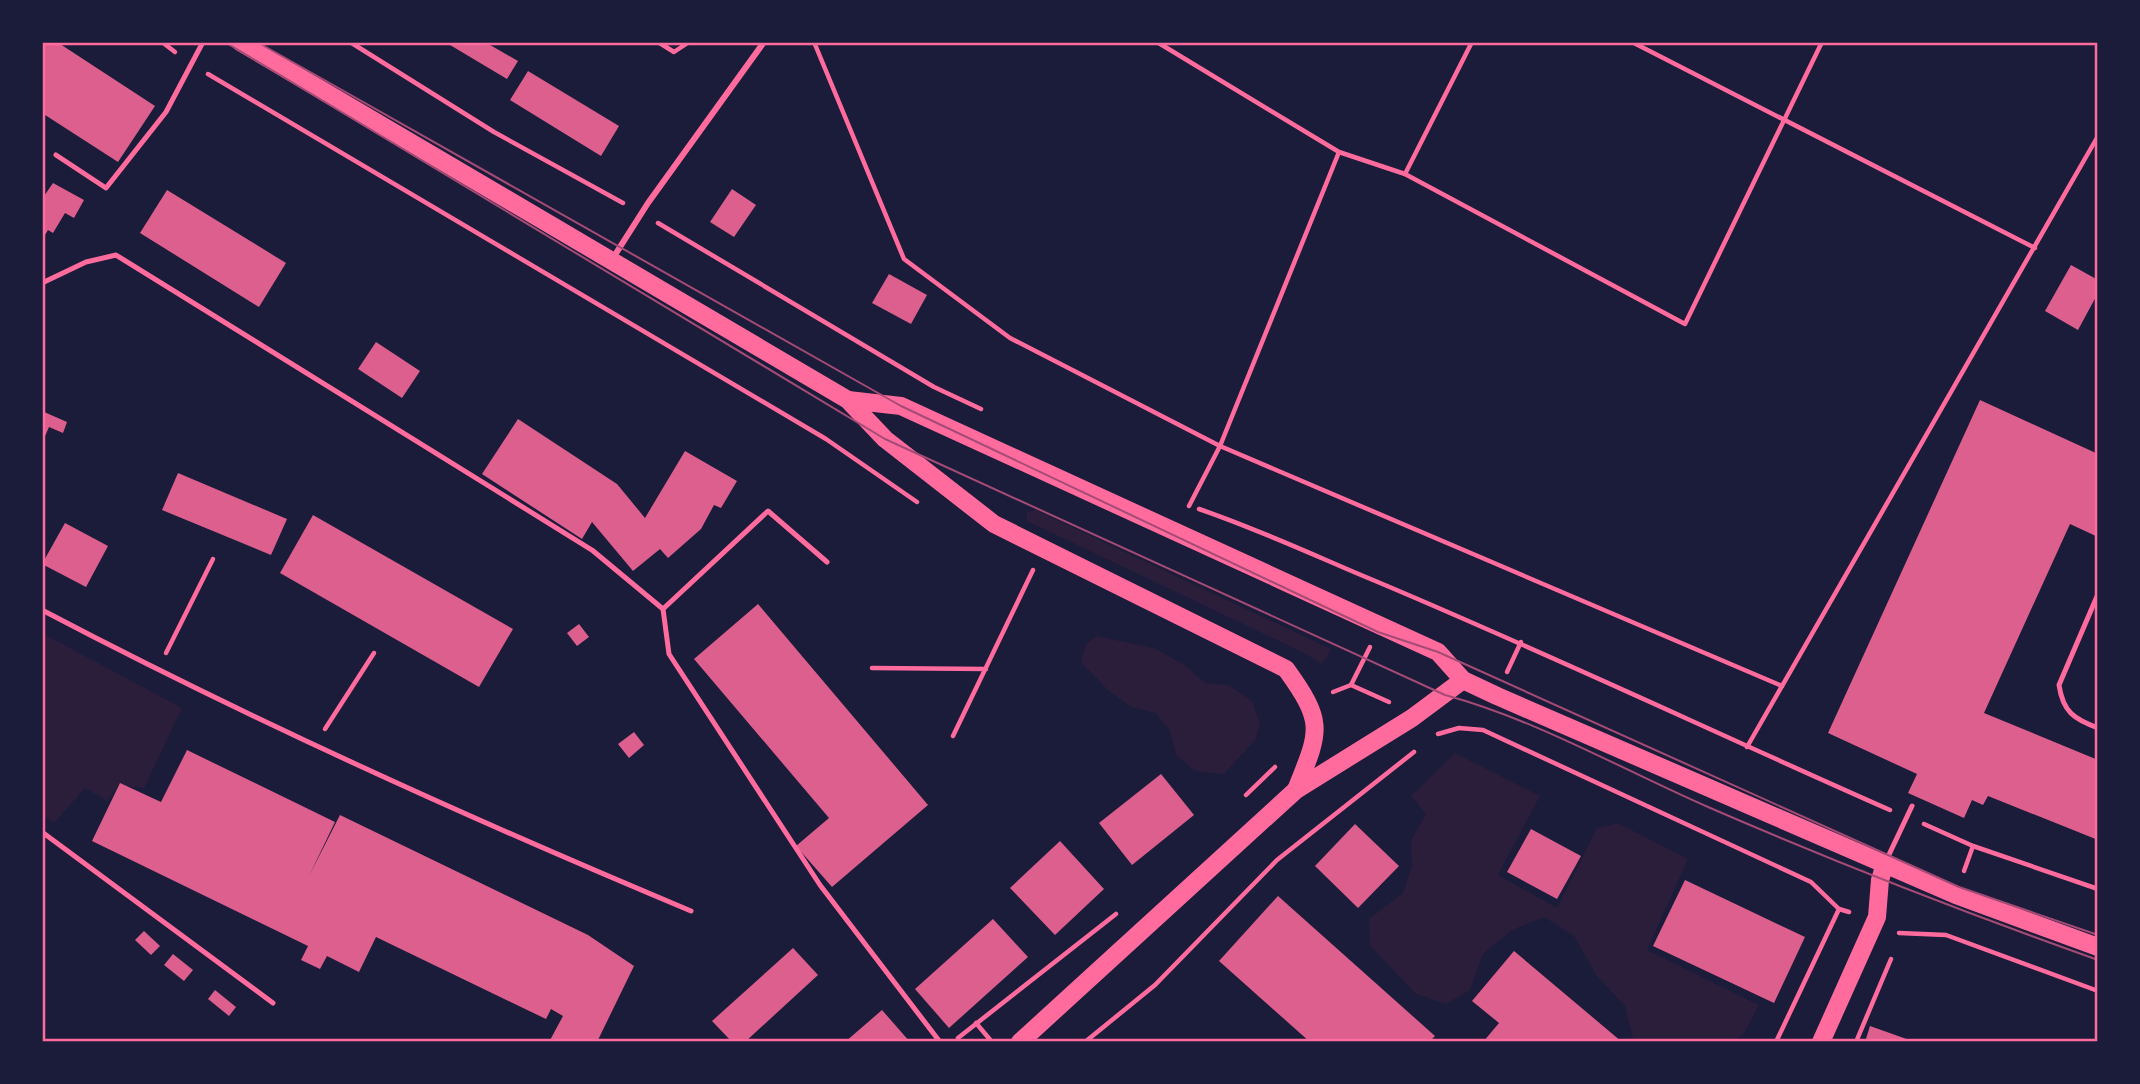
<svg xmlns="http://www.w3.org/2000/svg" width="2140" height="1084" font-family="'Work Sans',sans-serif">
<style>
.green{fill:#2a1e3b}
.building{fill:#dd5f8e}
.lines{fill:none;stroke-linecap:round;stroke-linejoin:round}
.path{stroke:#ff6b9d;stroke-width:4.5}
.service{stroke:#ff6b9d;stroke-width:5}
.pedestrian{stroke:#ff6b9d;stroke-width:6}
.primary{stroke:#ff6b9d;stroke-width:18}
.tram{stroke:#a44b75;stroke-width:2}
.neatline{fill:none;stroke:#ff6b9d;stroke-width:2.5}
</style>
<rect width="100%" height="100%" fill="#1b1b3a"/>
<g class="green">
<polygon points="1036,510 1331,649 1322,664 1302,652 1027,521 1027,512"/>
<polygon points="42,633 182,708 144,788 118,786 107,801 85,788 54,823 42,814"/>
<polygon points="1096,636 1154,648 1183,664 1205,683 1228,685 1252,701 1260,723 1256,739 1224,774 1195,771 1176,755 1170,731 1156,713 1131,707 1107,689 1081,662 1085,646"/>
<polygon points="1455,753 1540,796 1498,875 1557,908 1597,828 1618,823 1688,859 1647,950 1759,1005 1744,1033 1734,1042 1638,1042 1633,1039 1625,1006 1597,976 1574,936 1544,917 1512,930 1483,954 1470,990 1446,1004 1416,994 1370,946 1369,919 1403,893 1412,865 1411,840 1426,814 1411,796"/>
</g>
<g class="building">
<polygon points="42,42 57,42 155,106 118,162 42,113"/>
<polygon points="445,42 485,42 518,61 507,79"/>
<polygon points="528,71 619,126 601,156 510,100"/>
<polygon points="53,183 84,200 74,218 65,213 53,233 48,230 42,240 42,199"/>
<polygon points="732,189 756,205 734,237 710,222"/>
<polygon points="167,190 286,263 259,307 140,233"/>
<polygon points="2071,265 2098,280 2098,293 2078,330 2045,311"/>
<polygon points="889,274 927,295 911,324 872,303"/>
<polygon points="376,342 420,371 402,398 358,369"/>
<polygon points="1980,400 2098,454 2098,537 2070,524 1984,713 2098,760 2098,840 1988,796 1983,805 1972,800 1964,818 1908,793 1917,774 1828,733"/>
<polygon points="42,411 67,422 63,433 49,427 42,443"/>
<polygon points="518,419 617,484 645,518 685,451 737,481 721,508 714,505 701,529 668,558 660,549 633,571 592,522 582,539 482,474"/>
<polygon points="178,473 287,519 271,555 162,510"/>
<polygon points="313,515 513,629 479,687 280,573"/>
<polygon points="65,523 108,546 86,587 42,564"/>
<polygon points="758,604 928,805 832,887 796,846 829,818 694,659"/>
<polygon points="579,624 589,637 577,646 567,633"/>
<polygon points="634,732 644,745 629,758 618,744"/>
<polygon points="187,750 335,822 309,876 340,815 588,935 634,966 597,1042 549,1042 563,1016 551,1009 546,1019 376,937 359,972 327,956 320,969 301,960 308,946 92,841 120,783 161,802"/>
<polygon points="1161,774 1194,815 1132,865 1099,823"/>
<polygon points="1355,824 1399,866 1358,908 1315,866"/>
<polygon points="1531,829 1581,856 1557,899 1507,872"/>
<polygon points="1060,841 1104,889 1055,935 1010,888"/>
<polygon points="1685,880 1805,937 1774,1003 1653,946"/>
<polygon points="1278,896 1435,1036 1429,1042 1310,1042 1219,961"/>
<polygon points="993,919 1028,957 949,1028 915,989"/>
<polygon points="144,931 160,946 151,955 135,940"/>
<polygon points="793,948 818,975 745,1042 732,1042 712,1021"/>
<polygon points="1514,951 1622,1042 1483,1042 1499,1023 1472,1001"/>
<polygon points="173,954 193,970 184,981 164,965"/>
<polygon points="215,990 236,1007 229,1016 208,999"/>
<polygon points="882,1010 910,1042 845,1042"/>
<polygon points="1870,1026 1915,1042 1865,1042"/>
</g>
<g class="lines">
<g class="path">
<polyline points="162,42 175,52"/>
<polyline points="350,42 494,132 623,203"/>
<polyline points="658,42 674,52 689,42"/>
<polyline points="814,42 904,259 1010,338 1220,446 1782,686"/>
<polyline points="1157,42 1339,152 1405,174 1685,324 1822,42"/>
<polyline points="1632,42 2035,248"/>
<polyline points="208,74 826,439 917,502"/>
<polyline points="1405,174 1472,42"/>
<polyline points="658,223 934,387 981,409"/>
<polyline points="1189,506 1220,446 1339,152"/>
<path d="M1199,509C1255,528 1307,552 1361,575C1539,649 1713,732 1890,810"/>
<polyline points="166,653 213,559"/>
<polyline points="872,668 986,669"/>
<polyline points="1507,672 1521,642"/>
<polyline points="1351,685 1389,702"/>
<polyline points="1333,692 1351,685 1370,647"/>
<polyline points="325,729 374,653"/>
<polyline points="1438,734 1459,728 1483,730 1811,882 1839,909 1849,912"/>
<polyline points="953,736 1033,570"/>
<polyline points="1747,747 2098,136"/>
<polyline points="1246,795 1275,767"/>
<polyline points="1924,824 1973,846 2098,889"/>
<polyline points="1964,871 1973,846"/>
<polyline points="1899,933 1946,935 2098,991"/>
<polyline points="976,1023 992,1042"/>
<polyline points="958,1038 1116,914"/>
<polyline points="1085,1042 1155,985 1277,860 1414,752"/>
<polyline points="1776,1042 1839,909"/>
<polyline points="1856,1042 1891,959"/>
</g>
<g class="service">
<polyline points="56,155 106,188 166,112 203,42"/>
<polyline points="42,283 86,262 116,255 592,550 663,609"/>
<polyline points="827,562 768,511 663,609 669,654 820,885 940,1042"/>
<path d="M2098,594L2059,685C2063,712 2074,719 2098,728"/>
<path d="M42,610C253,721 471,819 691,911"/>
<polyline points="42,832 273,1003"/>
<polyline points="1886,861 1912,806"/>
</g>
<polyline class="pedestrian" points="613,258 648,203 764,42"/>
<g class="primary">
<path d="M240,42L848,400L885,439L994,524L1286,669C1325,723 1320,730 1296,790"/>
<polyline points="848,400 901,406 1438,652 1463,680 1497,696 1956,895 2098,947"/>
<polyline points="1020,1042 1296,790 1412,718 1463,680"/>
<polyline points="1821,1042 1877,917 1880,880 1885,864"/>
</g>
<g class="tram">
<path d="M225,42L885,439L1445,695C1537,720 1621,769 1708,807C1837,863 1966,913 2098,960"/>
<polyline points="257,42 901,406 1378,632 1438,652 1959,887 2098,935"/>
</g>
</g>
<rect width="2140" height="1084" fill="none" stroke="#1b1b3a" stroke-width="88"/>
<rect x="44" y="44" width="2052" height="996" class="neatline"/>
</svg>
